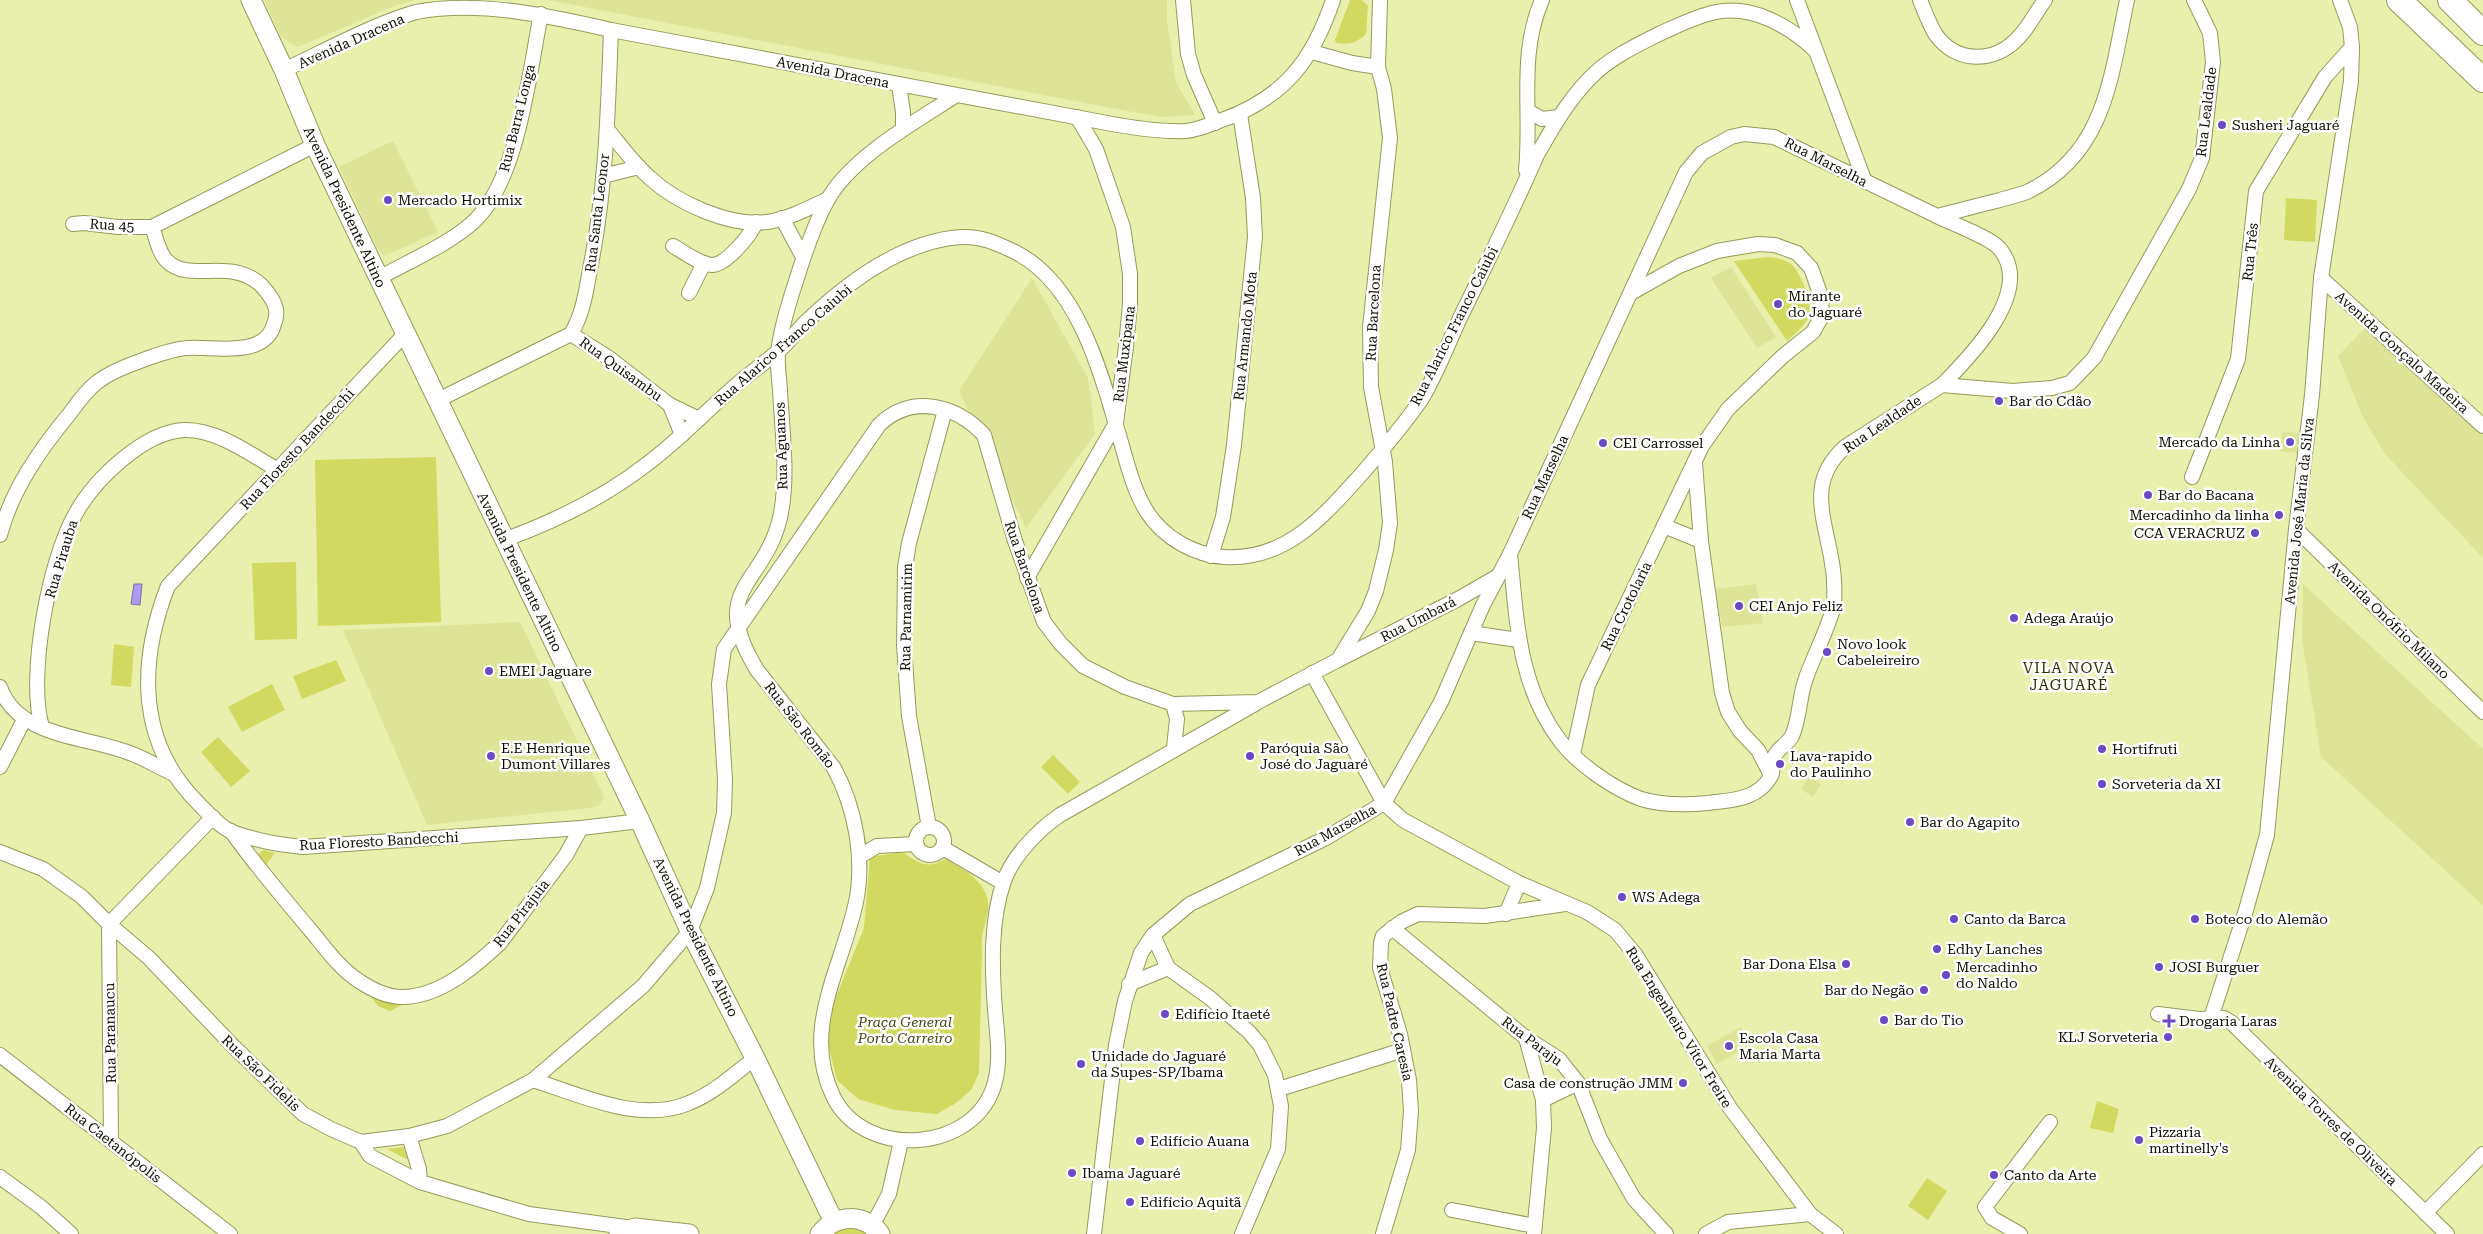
<svg xmlns="http://www.w3.org/2000/svg" width="2483" height="1234" font-family="'Roboto Serif',serif">
<style>
.built{fill:#dde498}
.green{fill:#d1d960}
.water{fill:#ad9af4;stroke:#7d70ab}
.lines{fill:none;stroke-linecap:round;stroke-linejoin:round}
.street-casing{stroke:#959a5a;stroke-width:16}
.secondary-casing{stroke:#959a5a;stroke-width:21}
.highway-casing{stroke:#959a5a;stroke-width:26}
.street{stroke:#fff;stroke-width:14}
.secondary{stroke:#fff;stroke-width:19}
.highway{stroke:#fff;stroke-width:24}
.poi-dot{fill:#6c48c1;stroke:#fff;stroke-width:2}
.labels{text-anchor:middle;dominant-baseline:central;stroke-width:5;stroke-linejoin:round;paint-order:stroke}
.street-label{font-size:14px;fill:#0e0f00;stroke:#fff}
.poi-label{font-size:14px;fill:#0e0f00;stroke:#fff;text-anchor:start}
.park-label{font-size:14px;font-style:italic;fill:#454810;stroke:#fff}
.neighbourhood-label{font-size:15px;letter-spacing:1px;fill:#303200;stroke:#fff}
</style>
<rect width="100%" height="100%" fill="#e9efac"/>
<g class="built">
<polygon points="264,0 417,0 394,6 298,47 281,37"/>
<polygon points="548,0 1167,0 1167,22 1176,82 1195,115 1163,117 1122,110"/>
<polygon points="393,141 438,232 384,256 377,248 339,167"/>
<polygon points="1731,267 1776,337 1757,348 1711,278"/>
<polygon points="1032,278 1088,378 1095,434 1026,528 959,391"/>
<polygon points="2371,322 2483,433 2483,558 2385,454 2362,415 2338,356"/>
<polygon points="2282,432 2301,433 2299,453 2279,451"/>
<polygon points="1756,584 1763,623 1722,627 1715,589"/>
<polygon points="2303,584 2483,749 2483,905 2321,757 2302,639"/>
<polygon points="520,622 604,797 602,802 598,806 589,808 427,825 343,630"/>
<polygon points="1809,776 1821,784 1813,797 1801,789"/>
<polygon points="1741,1027 1750,1045 1717,1064 1707,1046"/>
</g>
<g class="green">
<path d="M1350,0H1362L1368,6L1366,34C1356,43 1349,45 1336,43L1335,40Z"/>
<polygon points="2286,198 2317,200 2315,242 2284,240"/>
<path d="M1768,257C1777,258 1786,259 1793,266C1802,277 1814,304 1808,318C1804,327 1794,334 1787,341L1734,261Z"/>
<polygon points="436,457 441,622 318,626 315,460"/>
<polygon points="296,562 297,639 255,640 252,563"/>
<polygon points="114,644 134,647 131,687 111,685"/>
<polygon points="336,660 346,681 302,699 293,676"/>
<polygon points="272,684 285,710 242,732 228,707"/>
<polygon points="218,737 250,771 231,787 201,752"/>
<polygon points="1053,755 1080,782 1068,794 1041,767"/>
<polygon points="263,850 275,853 265,866 257,856"/>
<path d="M902,852C919,863 926,870 946,859C965,870 991,884 988,910C986,925 980,935 982,951L979,1073L971,1090L956,1103L937,1114L895,1110L858,1099L837,1080L828,1044L831,1009L864,928L870,857Z"/>
<polygon points="367,992 407,998 402,1005 390,1011 378,1006"/>
<polygon points="2097,1101 2119,1109 2113,1133 2090,1128"/>
<polygon points="404,1147 408,1160 387,1149"/>
<polygon points="1927,1178 1947,1191 1928,1220 1908,1206"/>
<polygon points="853,1226 870,1234 831,1234 836,1230"/>
</g>
<polygon class="water" points="134,584 142,584 140,605 131,604"/>
<g class="lines">
<g class="street-casing">
<g id="street">
<polyline points="1183,0 1188,54 1194,75 1215,123"/>
<polyline points="1797,0 1865,182"/>
<path d="M1920,0C1925,12 1929,24 1936,35C1957,64 1995,63 2018,38C2029,27 2036,12 2045,0"/>
<polyline points="1312,52 1352,63 1378,67 1380,0"/>
<path d="M284,70C327,50 371,25 416,12C480,0 549,16 611,30L1107,123C1133,128 1159,132 1186,131C1198,130 1211,124 1222,120C1284,98 1313,60 1333,0"/>
<polyline points="899,85 903,112 903,129"/>
<path d="M955,96C915,122 850,158 827,201C814,225 805,252 797,278C789,302 781,327 778,352C777,364 779,377 780,390C782,432 789,477 780,518C764,586 707,588 757,670L834,768C855,807 865,858 856,902C842,968 801,1029 833,1096C864,1161 977,1153 995,1082C1001,1059 997,1033 995,1010C992,969 990,921 1004,881C1013,856 1038,830 1060,815L1255,704"/>
<polyline points="1528,111 1542,119 1558,117"/>
<path d="M607,129C621,146 634,164 650,178C677,203 730,227 767,222C788,219 809,208 828,199"/>
<path d="M1526,170C1532,112 1518,55 1542,0"/>
<polyline points="603,176 639,167"/>
<path d="M1937,216C1953,224 1989,237 1999,248C2036,290 1970,357 1942,385"/>
<polyline points="782,218 803,257"/>
<polyline points="73,224 84,223 118,227 152,227"/>
<path d="M673,246C684,252 699,264 712,265C726,265 751,235 756,222"/>
<path d="M379,278C409,261 444,247 471,224C518,185 529,73 541,14"/>
<polyline points="2321,278 2483,426"/>
<polyline points="689,293 704,263"/>
<path d="M405,334L168,586C138,663 137,744 200,805C209,814 220,827 232,832C254,840 280,845 303,847L581,828L640,821"/>
<polyline points="571,334 609,358 670,405 699,419"/>
<path d="M438,400L571,334C583,314 586,292 590,269C606,191 608,110 611,30"/>
<polyline points="670,405 682,435"/>
<polyline points="1695,463 1701,541 1722,693 1728,712 1740,731 1758,750 1771,775"/>
<polyline points="2192,477 2238,359 2256,191 2325,77 2352,47"/>
<polyline points="1664,526 1701,541"/>
<polyline points="2296,529 2483,712"/>
<path d="M0,535C12,489 41,448 71,412C78,402 86,391 96,383C110,372 127,366 143,360C157,355 172,349 187,348C213,346 265,359 274,324C276,319 277,314 276,309C274,300 268,293 262,286C232,256 190,284 167,261C159,254 156,237 152,227L315,145"/>
<path d="M504,540C553,522 606,496 647,464C678,441 705,412 734,387C747,375 762,365 776,353C788,344 797,330 808,320C849,281 903,241 961,237C981,236 996,243 1013,251C1074,280 1099,364 1116,425C1125,454 1131,486 1147,512C1164,538 1194,555 1224,557C1284,561 1321,519 1358,478C1380,453 1402,427 1421,400C1437,374 1448,343 1461,316C1487,263 1513,210 1537,155C1553,127 1568,100 1591,77C1610,58 1635,46 1659,34C1677,26 1696,16 1716,12C1753,5 1789,26 1815,50"/>
<path d="M1510,554C1517,621 1518,686 1561,742C1579,765 1614,789 1641,799C1661,805 1688,805 1708,803C1732,800 1758,800 1771,776C1774,771 1771,763 1774,757C1777,749 1788,744 1792,736C1800,719 1799,696 1806,678C1812,660 1832,620 1834,604C1835,588 1834,572 1831,557C1823,514 1808,480 1845,447L1942,385L2013,391L2052,388L2070,383L2094,358L2189,189L2202,158L2213,62L2210,33L2194,0"/>
<polyline points="1211,556 1223,517 1234,445 1255,237 1253,198 1240,114"/>
<polyline points="1027,578 1116,423 1126,347 1130,304 1130,274 1123,227 1096,149 1077,117"/>
<polyline points="1471,633 1518,640"/>
<polyline points="1338,660 1460,598 1498,576"/>
<polyline points="1312,673 1384,803 1403,820 1519,883 1587,912 1615,930 1635,954 1730,1108 1810,1214 1836,1234"/>
<path d="M0,687C17,736 82,736 124,751C141,756 156,766 172,773"/>
<polyline points="1173,704 1177,719 1174,748"/>
<path d="M42,727C27,677 49,559 76,513C95,479 144,432 184,430C217,429 250,454 278,470"/>
<polyline points="1573,754 1588,685 1702,446 1728,409 1783,356 1813,332 1822,316 1821,296 1811,268 1797,253 1775,245 1758,244 1717,251 1679,266 1631,293"/>
<polyline points="0,767 24,720"/>
<circle cx="930" cy="841" r="14"/>
<polyline points="929,827 909,716 904,646 905,567 909,543 945,410"/>
<path d="M231,831C256,866 284,899 312,932C326,949 340,969 359,981C371,989 388,997 402,997C440,997 474,967 500,943L566,855L581,828"/>
<polyline points="943,848 1003,883"/>
<path d="M0,852L43,869L82,897L109,924L149,958L233,1046L303,1114L331,1129L361,1142L409,1136L447,1126L533,1080L643,986L690,931L707,888L724,813L725,780L719,684L724,649L879,425C911,394 955,404 984,435L1015,541L1044,622L1060,643L1083,666L1125,687L1173,704L1258,702L1338,660L1368,611L1376,591L1386,550L1390,523L1385,462L1371,387L1370,327L1390,138L1384,89L1378,67"/>
<polyline points="859,857 877,846 916,844"/>
<polyline points="1506,914 1519,883"/>
<polyline points="1392,928 1526,1038 1559,1059 1578,1083 1600,1139 1634,1199 1666,1234"/>
<polyline points="1153,935 1168,968 1210,998 1249,1032 1260,1045 1275,1075 1281,1106 1278,1149 1242,1234"/>
<polyline points="1129,984 1168,968"/>
<polyline points="2158,1014 2199,1019 2224,1018 2232,1023 2447,1234"/>
<polyline points="2211,1018 2246,910 2267,835 2296,529 2312,395 2321,278 2351,81 2352,47 2350,27 2340,0"/>
<polyline points="1526,1038 1543,1100 1544,1128 1534,1234"/>
<polyline points="0,1055 230,1234"/>
<path d="M533,1080C581,1095 640,1124 689,1103C714,1093 734,1074 755,1058"/>
<polyline points="1279,1089 1403,1050"/>
<polyline points="1543,1100 1578,1083"/>
<polyline points="409,1136 419,1169 420,1182"/>
<polyline points="111,1141 109,924 213,817"/>
<polyline points="361,1142 370,1156 420,1182 529,1214 633,1228"/>
<polyline points="0,1177 41,1207 71,1234"/>
<polyline points="1452,1210 1535,1226"/>
<polyline points="2425,1213 2483,1154"/>
<polyline points="872,1226 889,1194 901,1141"/>
<path d="M1094,1234L1116,1045L1125,1001L1141,953L1153,935L1190,904L1326,838L1384,803L1441,702L1483,605L1510,554L1686,172L1702,153L1731,137L1744,134L1774,137L1937,216C1958,211 1979,205 2000,200C2009,197 2020,195 2029,191C2106,153 2111,75 2127,0"/>
<polyline points="1383,1234 1408,1150 1411,1111 1409,1080 1400,1034 1380,968 1381,943 1383,936 1401,922 1418,914 1485,916 1565,904"/>
<polyline points="1706,1234 1728,1222 1810,1214"/>
<polyline points="2020,1234 1992,1218 1985,1207 2050,1122"/>
</g>
</g>
<g class="secondary-casing">
<g id="secondary">
<polyline points="251,0 284,70 315,145 640,821 690,931 755,1058 834,1222"/>
<polyline points="619,1234 635,1228 689,1234"/>
<path d="M820,1234C836,1214 864,1213 880,1234"/>
</g>
</g>
<g class="highway-casing">
<g id="highway">
<polyline points="2399,0 2483,80"/>
<polyline points="2450,0 2483,33"/>
</g>
</g>
<use href="#street" class="street"/>
<use href="#secondary" class="secondary"/>
<use href="#highway" class="highway"/>
</g>
<g class="poi-dot">
<circle cx="2222" cy="125" r="5"/>
<circle cx="388" cy="200" r="5"/>
<circle cx="1778" cy="304" r="5"/>
<circle cx="1999" cy="401" r="5"/>
<circle cx="2290" cy="442" r="5"/>
<circle cx="1603" cy="443" r="5"/>
<circle cx="2148" cy="495" r="5"/>
<circle cx="2279" cy="515" r="5"/>
<circle cx="2255" cy="533" r="5"/>
<circle cx="1739" cy="606" r="5"/>
<circle cx="2014" cy="618" r="5"/>
<circle cx="1827" cy="652" r="5"/>
<circle cx="489" cy="671" r="5"/>
<circle cx="2102" cy="749" r="5"/>
<circle cx="491" cy="756" r="5"/>
<circle cx="1250" cy="756" r="5"/>
<circle cx="1780" cy="764" r="5"/>
<circle cx="2102" cy="784" r="5"/>
<circle cx="1910" cy="822" r="5"/>
<circle cx="1622" cy="897" r="5"/>
<circle cx="1954" cy="919" r="5"/>
<circle cx="2195" cy="919" r="5"/>
<circle cx="1937" cy="949" r="5"/>
<circle cx="1846" cy="964" r="5"/>
<circle cx="2159" cy="967" r="5"/>
<circle cx="1946" cy="975" r="5"/>
<circle cx="1924" cy="990" r="5"/>
<circle cx="1165" cy="1014" r="5"/>
<circle cx="1884" cy="1020" r="5"/>
<path d="M2166.5 1013.5h5v5h5v5h-5v5h-5v-5h-5v-5h5z"/>
<circle cx="2168" cy="1037" r="5"/>
<circle cx="1729" cy="1046" r="5"/>
<circle cx="1081" cy="1064" r="5"/>
<circle cx="1683" cy="1083" r="5"/>
<circle cx="2139" cy="1140" r="5"/>
<circle cx="1140" cy="1141" r="5"/>
<circle cx="1072" cy="1173" r="5"/>
<circle cx="1994" cy="1175" r="5"/>
<circle cx="1130" cy="1202" r="5"/>
</g>
<g class="labels">
<g class="street-label">
<text transform="translate(351 41) rotate(-24)">Avenida Dracena</text>
<text transform="translate(833 72) rotate(11)">Avenida Dracena</text>
<text transform="translate(2206 112) rotate(-83)">Rua Lealdade</text>
<text transform="translate(517 118) rotate(-76)">Rua Barra Longa</text>
<text transform="translate(1826 162) rotate(27)">Rua Marselha</text>
<text transform="translate(345 207) rotate(65)">Avenida Presidente Altino</text>
<text transform="translate(597 213) rotate(-83)">Rua Santa Leonor</text>
<text transform="translate(112 225) rotate(4)">Rua 45</text>
<text transform="translate(2250 252) rotate(-84)">Rua Três</text>
<text transform="translate(1373 313) rotate(-87)">Rua Barcelona</text>
<text transform="translate(1454 326) rotate(-63)">Rua Alarico Franco Caiubi</text>
<text transform="translate(1245 336) rotate(-84)">Rua Armando Mota</text>
<text transform="translate(783 345) rotate(-41)">Rua Alarico Franco Caiubi</text>
<text transform="translate(2402 352) rotate(42)">Avenida Gonçalo Madeira</text>
<text transform="translate(1124 354) rotate(-83)">Rua Muxipana</text>
<text transform="translate(621 369) rotate(36)">Rua Quisambu</text>
<text transform="translate(1882 424) rotate(-34)">Rua Lealdade</text>
<text transform="translate(781 446) rotate(-92)">Rua Aguanos</text>
<text transform="translate(297 449) rotate(-47)">Rua Floresto Bandecchi</text>
<text transform="translate(1545 477) rotate(-65)">Rua Marselha</text>
<text transform="translate(2299 511) rotate(-84)">Avenida José Maria da Silva</text>
<text transform="translate(61 559) rotate(-73)">Rua Pirauba</text>
<text transform="translate(1025 567) rotate(71)">Rua Barcelona</text>
<text transform="translate(520 572) rotate(64)">Avenida Presidente Altino</text>
<text transform="translate(1626 606) rotate(-64)">Rua Crotolaria</text>
<text transform="translate(906 617) rotate(-89)">Rua Parnamirim</text>
<text transform="translate(1418 619) rotate(-27)">Rua Umbará</text>
<text transform="translate(2389 620) rotate(44)">Avenida Onófrio Milano</text>
<text transform="translate(800 725) rotate(52)">Rua São Romão</text>
<text transform="translate(1335 830) rotate(-29)">Rua Marselha</text>
<text transform="translate(379 841) rotate(-3)">Rua Floresto Bandecchi</text>
<text transform="translate(521 913) rotate(-52)">Rua Pirajuia</text>
<text transform="translate(696 937) rotate(64)">Avenida Presidente Altino</text>
<text transform="translate(1395 1022) rotate(77)">Rua Padre Caresia</text>
<text transform="translate(1679 1027) rotate(58)">Rua Engenheiro Vítor Freire</text>
<text transform="translate(110 1033) rotate(-91)">Rua Paranaucu</text>
<text transform="translate(1532 1041) rotate(37)">Rua Paraju</text>
<text transform="translate(261 1073) rotate(44)">Rua São Fidelis</text>
<text transform="translate(2331 1121) rotate(44)">Avenida Torres de Oliveira</text>
<text transform="translate(113 1143) rotate(38)">Rua Caetanópolis</text>
</g>
<g class="poi-label">
<text x="2232" y="125">Susheri Jaguaré</text>
<text x="398" y="200">Mercado Hortimix</text>
<text x="1788" y="296">Mirante<tspan x="1788" dy="16">do Jaguaré</tspan></text>
<text x="2009" y="401">Bar do Cdão</text>
<text x="2280" y="442" text-anchor="end">Mercado da Linha</text>
<text x="1613" y="443">CEI Carrossel</text>
<text x="2158" y="495">Bar do Bacana</text>
<text x="2269" y="515" text-anchor="end">Mercadinho da linha</text>
<text x="2245" y="533" text-anchor="end">CCA VERACRUZ</text>
<text x="1749" y="606">CEI Anjo Feliz</text>
<text x="2024" y="618">Adega Araújo</text>
<text x="1837" y="644">Novo look<tspan x="1837" dy="16">Cabeleireiro</tspan></text>
<text x="499" y="671">EMEI Jaguare</text>
<text x="501" y="748">E.E Henrique<tspan x="501" dy="16">Dumont Villares</tspan></text>
<text x="1260" y="748">Paróquia São<tspan x="1260" dy="16">José do Jaguaré</tspan></text>
<text x="2112" y="749">Hortifruti</text>
<text x="1790" y="756">Lava-rapido<tspan x="1790" dy="16">do Paulinho</tspan></text>
<text x="2112" y="784">Sorveteria da XI</text>
<text x="1920" y="822">Bar do Agapito</text>
<text x="1632" y="897">WS Adega</text>
<text x="1964" y="919">Canto da Barca</text>
<text x="2205" y="919">Boteco do Alemão</text>
<text x="1947" y="949">Edhy Lanches</text>
<text x="1836" y="964" text-anchor="end">Bar Dona Elsa</text>
<text x="1956" y="967">Mercadinho<tspan x="1956" dy="16">do Naldo</tspan></text>
<text x="2169" y="967">JOSI Burguer</text>
<text x="1914" y="990" text-anchor="end">Bar do Negão</text>
<text x="1175" y="1014">Edifício Itaeté</text>
<text x="1894" y="1020">Bar do Tio</text>
<text x="2179" y="1021">Drogaria Laras</text>
<text x="2158" y="1037" text-anchor="end">KLJ Sorveteria</text>
<text x="1739" y="1038">Escola Casa<tspan x="1739" dy="16">Maria Marta</tspan></text>
<text x="1091" y="1056">Unidade do Jaguaré<tspan x="1091" dy="16">da Supes-SP/Ibama</tspan></text>
<text x="1673" y="1083" text-anchor="end">Casa de construção JMM</text>
<text x="2149" y="1132">Pizzaria<tspan x="2149" dy="16">martinelly's</tspan></text>
<text x="1150" y="1141">Edifício Auana</text>
<text x="1082" y="1173">Ibama Jaguaré</text>
<text x="2004" y="1175">Canto da Arte</text>
<text x="1140" y="1202">Edifício Aquitã</text>
</g>
<g class="park-label">
<text x="905" y="1022">Praça General<tspan x="905" dy="16">Porto Carreiro</tspan></text>
</g>
<g class="neighbourhood-label">
<text x="2069" y="668">VILA NOVA<tspan x="2069" dy="17">JAGUARÉ</tspan></text>
</g>
</g>
</svg>
